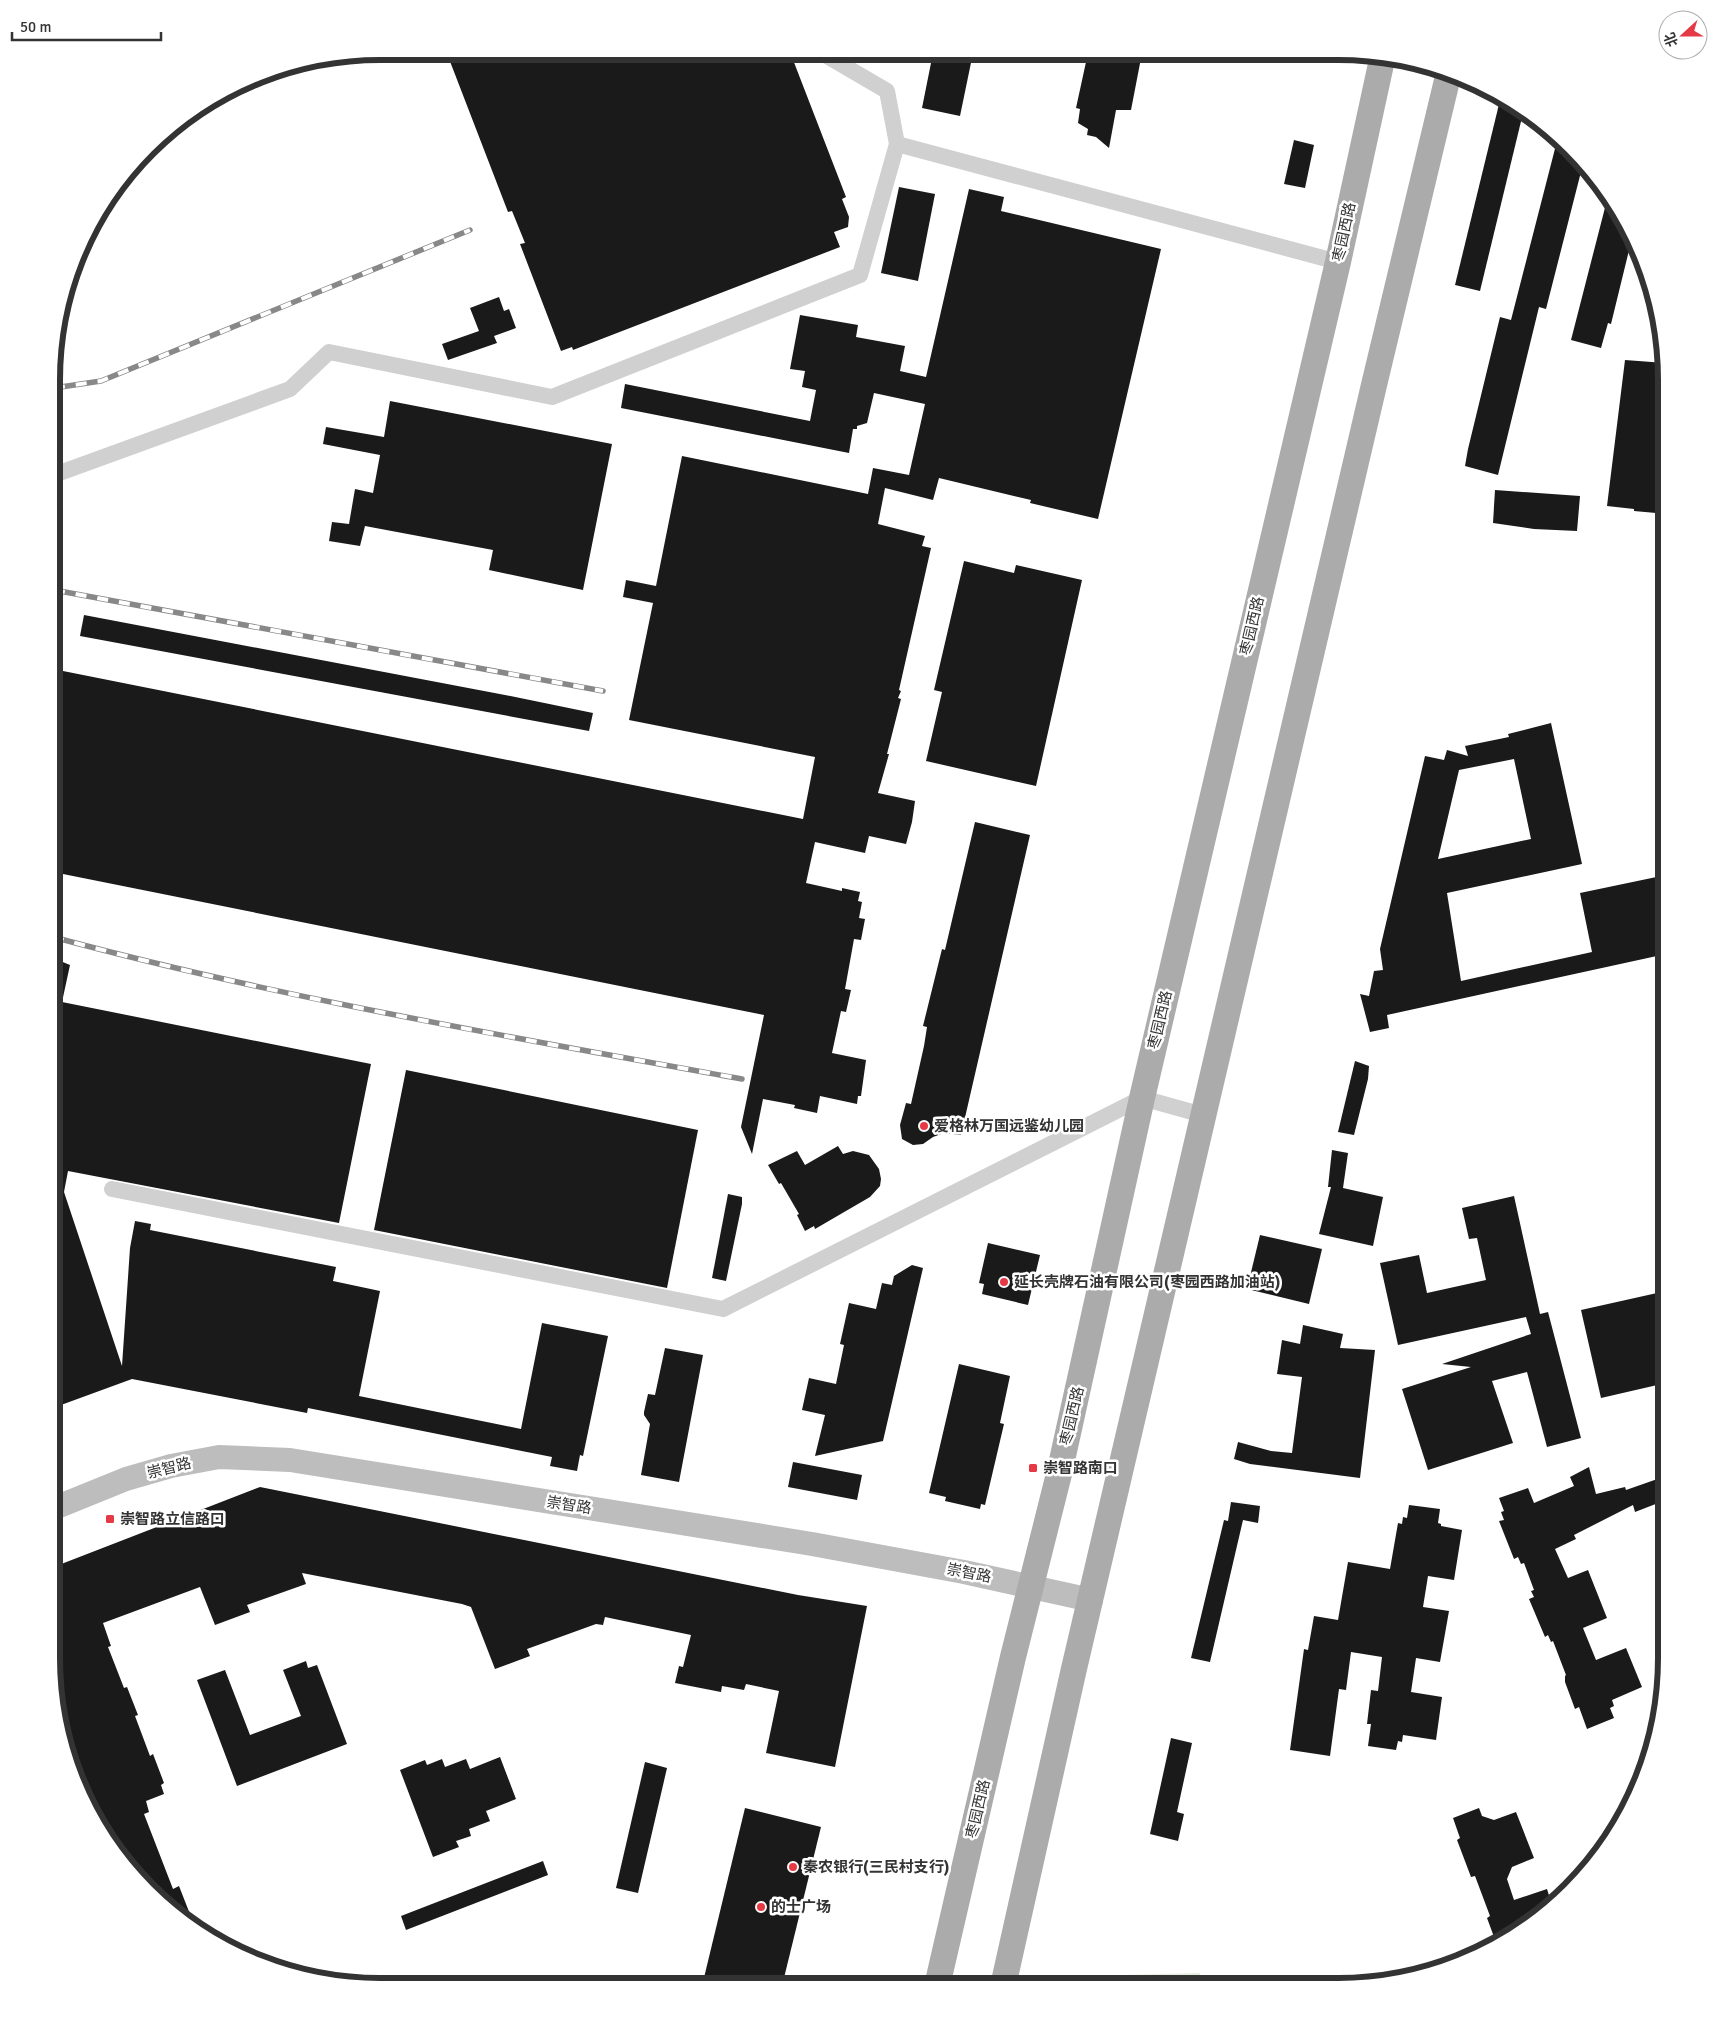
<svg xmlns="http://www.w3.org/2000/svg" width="1718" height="2038" font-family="Signika,'Noto Sans SC',sans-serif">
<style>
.green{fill:#e6ecdf}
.building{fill:#1a1a1a;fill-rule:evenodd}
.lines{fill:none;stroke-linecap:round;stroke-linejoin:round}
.street{stroke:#d0d0d0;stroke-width:16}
.secondary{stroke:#bdbdbd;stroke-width:24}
.primary{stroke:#ababab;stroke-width:26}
.rail-casing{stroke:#888;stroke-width:5.5}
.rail{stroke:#fff;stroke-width:4;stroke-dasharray:11;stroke-linecap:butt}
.poi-dot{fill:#e63946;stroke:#fff;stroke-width:2}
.labels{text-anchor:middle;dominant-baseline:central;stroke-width:5;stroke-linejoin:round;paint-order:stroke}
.street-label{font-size:15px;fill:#333;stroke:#fff}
.poi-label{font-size:15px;font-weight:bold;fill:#333;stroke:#fff;text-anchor:start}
.rim{fill:none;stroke:#333;stroke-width:6}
</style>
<rect width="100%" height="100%" fill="#fff"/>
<polygon class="green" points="1200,1973 1203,1986 1119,1986 1121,1975"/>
<g class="building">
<polygon points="446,51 790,52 846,197 842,199 849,217 848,227 834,232 840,247 573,350 572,347 561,351 520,244 525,243 512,211 508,212"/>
<polygon points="933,53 973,53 960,116 922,108"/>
<polygon points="1091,53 1142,53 1131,110 1116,110 1109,148 1096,137 1087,135 1088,129 1078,123 1080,109 1076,108 1086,62 1090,63"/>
<polygon points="1501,96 1524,109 1480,291 1455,285"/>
<polygon points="1558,137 1571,148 1583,164 1546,309 1539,307 1498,475 1465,466 1468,449 1500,317 1511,320"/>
<polygon points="1294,140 1314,145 1305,188 1284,184"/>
<polygon points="899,187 935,194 918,281 881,273"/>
<polygon points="969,189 1004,197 1001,211 1161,249 1098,519 1030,503 1031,500 939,478 933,500 885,488 878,524 925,536 922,546 931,548 899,690 901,691 898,698 901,699 887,754 889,754 878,793 915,801 912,822 906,844 869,836 865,853 815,842 806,883 842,891 842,888 860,892 858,901 862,902 859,918 865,919 861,940 854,939 845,989 851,990 846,1012 841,1011 832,1053 866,1060 861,1096 858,1096 857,1104 820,1096 817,1113 794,1108 795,1105 763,1099 752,1154 741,1127 764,1015 53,872 53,669 803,819 815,757 629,720 653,603 623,597 626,580 656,586 682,456 868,494 873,468 909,475 925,404 874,393 867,423 857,426 857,429 853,429 849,453 621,408 625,384 810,421 816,390 802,387 805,371 790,369 800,315 858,325 856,337 905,346 900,371 926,377"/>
<polygon points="1608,196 1623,215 1632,238 1611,324 1608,323 1601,348 1571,340"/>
<polygon points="499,297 504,311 509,309 516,328 494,336 497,343 448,360 442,344 479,331 470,308"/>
<polygon points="1625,360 1665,363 1667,379 1667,514 1634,511 1634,509 1607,506"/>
<polygon points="390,401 612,444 583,590 489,570 493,550 365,526 360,546 329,541 332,522 349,524 355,489 373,493 380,455 323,444 326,427 384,437"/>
<polygon points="1495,490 1580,496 1577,531 1534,529 1493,523"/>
<polygon points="964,561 1014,573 1016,565 1082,580 1036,786 926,761 942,692 934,690"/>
<polygon points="84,615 505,695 593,713 589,731 80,636"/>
<path d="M1551,723L1582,864L1447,893L1461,981L1592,952L1580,893L1666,875V954L1387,1015L1389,1028L1370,1032L1360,994L1369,996L1374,971L1383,970L1380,949L1425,756L1444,760L1447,750L1468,756L1465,746L1509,737L1508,734ZM1514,759L1531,839L1438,859L1459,770Z"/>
<polygon points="975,822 1030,835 961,1135 944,1133 933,1137 923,1144 913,1145 902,1139 900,1125 906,1103 911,1104 924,1046 927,1027 923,1026 942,949 945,950"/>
<polygon points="53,958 70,965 62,1002 371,1064 339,1223 68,1171 64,1192 122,1366 130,1248 135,1221 151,1224 150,1230 336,1267 333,1281 380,1291 359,1396 521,1429 542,1323 608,1336 583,1456 580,1455 577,1471 550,1466 552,1457 308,1408 307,1413 132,1379 61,1405 52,1380 52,1377 57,1375 52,1362 52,1131 57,1108 52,1108"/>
<polygon points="1355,1061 1369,1066 1368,1079 1354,1135 1338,1132"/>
<polygon points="406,1070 698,1130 667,1288 374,1230"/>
<polygon points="838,1146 843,1154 853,1151 869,1155 879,1169 881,1179 880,1186 870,1197 815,1229 814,1226 805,1231 797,1215 799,1214 781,1183 779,1184 768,1165 797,1151 805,1165"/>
<polygon points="1332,1150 1348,1153 1343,1188 1383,1197 1373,1246 1319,1234 1331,1187 1328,1187"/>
<polygon points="728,1194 742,1197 742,1204 726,1281 712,1278"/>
<polygon points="1514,1196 1540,1314 1548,1312 1581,1438 1547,1447 1527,1372 1492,1381 1513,1443 1428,1470 1402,1389 1471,1367 1442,1364 1531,1334 1526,1317 1398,1345 1380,1263 1419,1255 1427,1293 1486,1280 1477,1238 1469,1239 1462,1208"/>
<polygon points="1260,1235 1322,1249 1309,1304 1247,1289"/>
<polygon points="988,1243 1040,1255 1028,1305 982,1294 984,1284 979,1283"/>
<polygon points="912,1265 923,1268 883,1441 815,1456 825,1415 802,1410 809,1378 836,1384 844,1345 840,1344 849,1303 876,1309 882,1283 892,1285 894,1276"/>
<polygon points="1666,1291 1666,1383 1601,1398 1581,1310"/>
<polygon points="1303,1325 1343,1334 1340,1348 1375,1350 1360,1478 1250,1464 1234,1459 1238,1442 1271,1451 1292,1453 1302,1377 1277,1374 1282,1340 1300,1344"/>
<polygon points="665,1348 703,1355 679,1482 641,1475 650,1424 644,1415 644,1412 648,1394 655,1395"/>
<polygon points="959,1364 1010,1376 1000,1423 1004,1424 985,1505 981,1504 980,1509 945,1501 946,1497 929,1493"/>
<polygon points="793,1462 862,1475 857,1500 788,1487"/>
<polygon points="1589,1467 1596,1494 1625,1487 1626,1490 1666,1476 1666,1500 1635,1512 1633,1505 1574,1535 1576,1539 1555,1549 1568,1578 1588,1570 1607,1618 1583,1628 1596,1660 1626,1648 1642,1687 1612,1700 1614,1706 1610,1708 1614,1718 1587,1729 1579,1707 1575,1709 1565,1682 1565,1676 1566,1675 1553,1641 1551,1642 1548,1635 1545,1637 1529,1599 1534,1597 1531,1591 1534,1590 1524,1563 1521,1564 1518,1557 1514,1559 1499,1521 1504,1520 1501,1512 1504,1511 1499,1498 1528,1488 1534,1503 1574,1486 1570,1477"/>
<polygon points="260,1487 798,1595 867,1606 835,1767 766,1753 779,1691 746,1684 744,1690 722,1686 721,1692 675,1683 679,1666 683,1667 691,1635 605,1617 603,1625 596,1624 527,1649 530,1656 495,1669 471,1607 462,1604 302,1573 306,1584 247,1605 250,1612 215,1625 200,1587 103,1623 111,1646 108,1647 124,1688 127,1687 138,1715 135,1716 150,1756 153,1754 164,1783 161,1785 164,1794 146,1801 149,1812 144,1814 173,1889 179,1886 195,1927 147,1890 95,1823 63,1744 51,1659 51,1568"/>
<polygon points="1231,1502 1260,1506 1258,1523 1243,1520 1210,1662 1191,1658 1224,1520 1228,1521"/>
<polygon points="1409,1505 1440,1509 1438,1523 1441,1524 1441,1526 1462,1530 1454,1580 1428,1576 1423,1607 1449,1611 1440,1662 1416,1658 1411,1692 1442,1697 1436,1740 1403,1735 1402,1742 1398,1741 1396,1750 1368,1746 1371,1724 1367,1724 1371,1690 1378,1691 1382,1657 1351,1652 1346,1690 1339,1689 1330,1756 1290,1750 1304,1649 1308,1650 1314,1616 1338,1620 1348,1562 1390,1569 1398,1523 1402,1524 1403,1517 1407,1518"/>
<polygon points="306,1661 308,1668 317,1665 347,1744 237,1786 197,1680 225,1670 250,1735 301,1716 283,1670"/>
<polygon points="1171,1738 1192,1743 1177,1812 1184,1814 1178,1841 1150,1834"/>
<polygon points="500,1757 516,1799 486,1811 490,1821 469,1829 471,1836 456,1841 459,1847 433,1857 400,1770 425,1760 427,1765 442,1759 445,1767 466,1759 470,1769"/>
<polygon points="645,1762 667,1768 638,1893 616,1888"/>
<polygon points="745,1808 821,1827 782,1986 702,1986"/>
<polygon points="1479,1808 1482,1816 1494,1820 1516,1812 1534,1858 1512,1867 1507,1879 1514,1900 1547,1889 1552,1905 1503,1943 1497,1945 1487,1918 1490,1916 1475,1876 1471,1877 1457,1840 1460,1838 1453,1818"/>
<polygon points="543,1861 548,1875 406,1930 401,1916"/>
</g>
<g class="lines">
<g class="street">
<polyline points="245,82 282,67"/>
<polyline points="897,144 1338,262"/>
<polyline points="54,475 290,389 329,352 552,397 860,275 897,144 887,91 822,53"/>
<polyline points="112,1189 723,1309 1142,1098 1203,1115"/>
</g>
<polyline class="secondary" points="52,1509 126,1479 171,1466 219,1457 290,1460 812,1544 964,1572 1091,1600"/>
<g class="primary">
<polyline points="937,1986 1013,1657 1059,1474 1142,1098 1338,262 1383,55"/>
<polyline points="1003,1986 1073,1673 1374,385 1449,72"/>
</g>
<g class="rail-casing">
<g id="rail">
<polyline points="54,388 101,381 470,230"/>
<polyline points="54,590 603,691"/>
<path d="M53,937C279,998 512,1037 742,1079"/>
</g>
</g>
<use href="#rail" class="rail"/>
</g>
<g class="poi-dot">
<circle cx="924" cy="1126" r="5"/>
<circle cx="1004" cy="1282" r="5"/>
<rect x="1028" y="1463" width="10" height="10" rx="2.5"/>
<rect x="105" y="1514" width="10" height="10" rx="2.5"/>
<circle cx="793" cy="1867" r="5"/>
<circle cx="761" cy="1907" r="5"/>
</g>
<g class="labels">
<g class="street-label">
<text transform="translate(1344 232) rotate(-78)">枣园西路</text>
<text transform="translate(1252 626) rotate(-77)">枣园西路</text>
<text transform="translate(1160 1020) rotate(-77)">枣园西路</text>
<text transform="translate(1072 1416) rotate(-77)">枣园西路</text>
<text transform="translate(169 1468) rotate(-14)">崇智路</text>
<text transform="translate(569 1505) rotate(9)">崇智路</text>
<text transform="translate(969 1573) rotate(11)">崇智路</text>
<text transform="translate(978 1809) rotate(-77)">枣园西路</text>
</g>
<g class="poi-label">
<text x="934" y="1126">爱格林万国远鉴幼儿园</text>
<text x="1014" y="1282">延长壳牌石油有限公司(枣园西路加油站)</text>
<text x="1043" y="1468">崇智路南口</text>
<text x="120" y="1519">崇智路立信路口</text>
<text x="803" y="1867">秦农银行(三民村支行)</text>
<text x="771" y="1907">的士广场</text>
</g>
</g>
<path d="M0 0H1718V2038H0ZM380 60H1338A320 320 0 0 1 1658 380V1658A320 320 0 0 1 1338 1978H380A320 320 0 0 1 60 1658V380A320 320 0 0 1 380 60Z" fill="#fff" fill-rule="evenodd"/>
<path class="rim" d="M380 60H1338A320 320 0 0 1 1658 380V1658A320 320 0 0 1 1338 1978H380A320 320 0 0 1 60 1658V380A320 320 0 0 1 380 60Z"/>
<g transform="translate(1683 35) rotate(249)"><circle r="24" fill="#ffffff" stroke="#adadad"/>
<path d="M0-4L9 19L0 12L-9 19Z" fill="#e63946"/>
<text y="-8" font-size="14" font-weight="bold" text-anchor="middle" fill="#333333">北</text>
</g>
<path d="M12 32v8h149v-8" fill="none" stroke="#333333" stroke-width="2.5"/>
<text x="20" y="32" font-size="15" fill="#333333" stroke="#ffffff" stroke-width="4" paint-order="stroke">50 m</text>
</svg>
